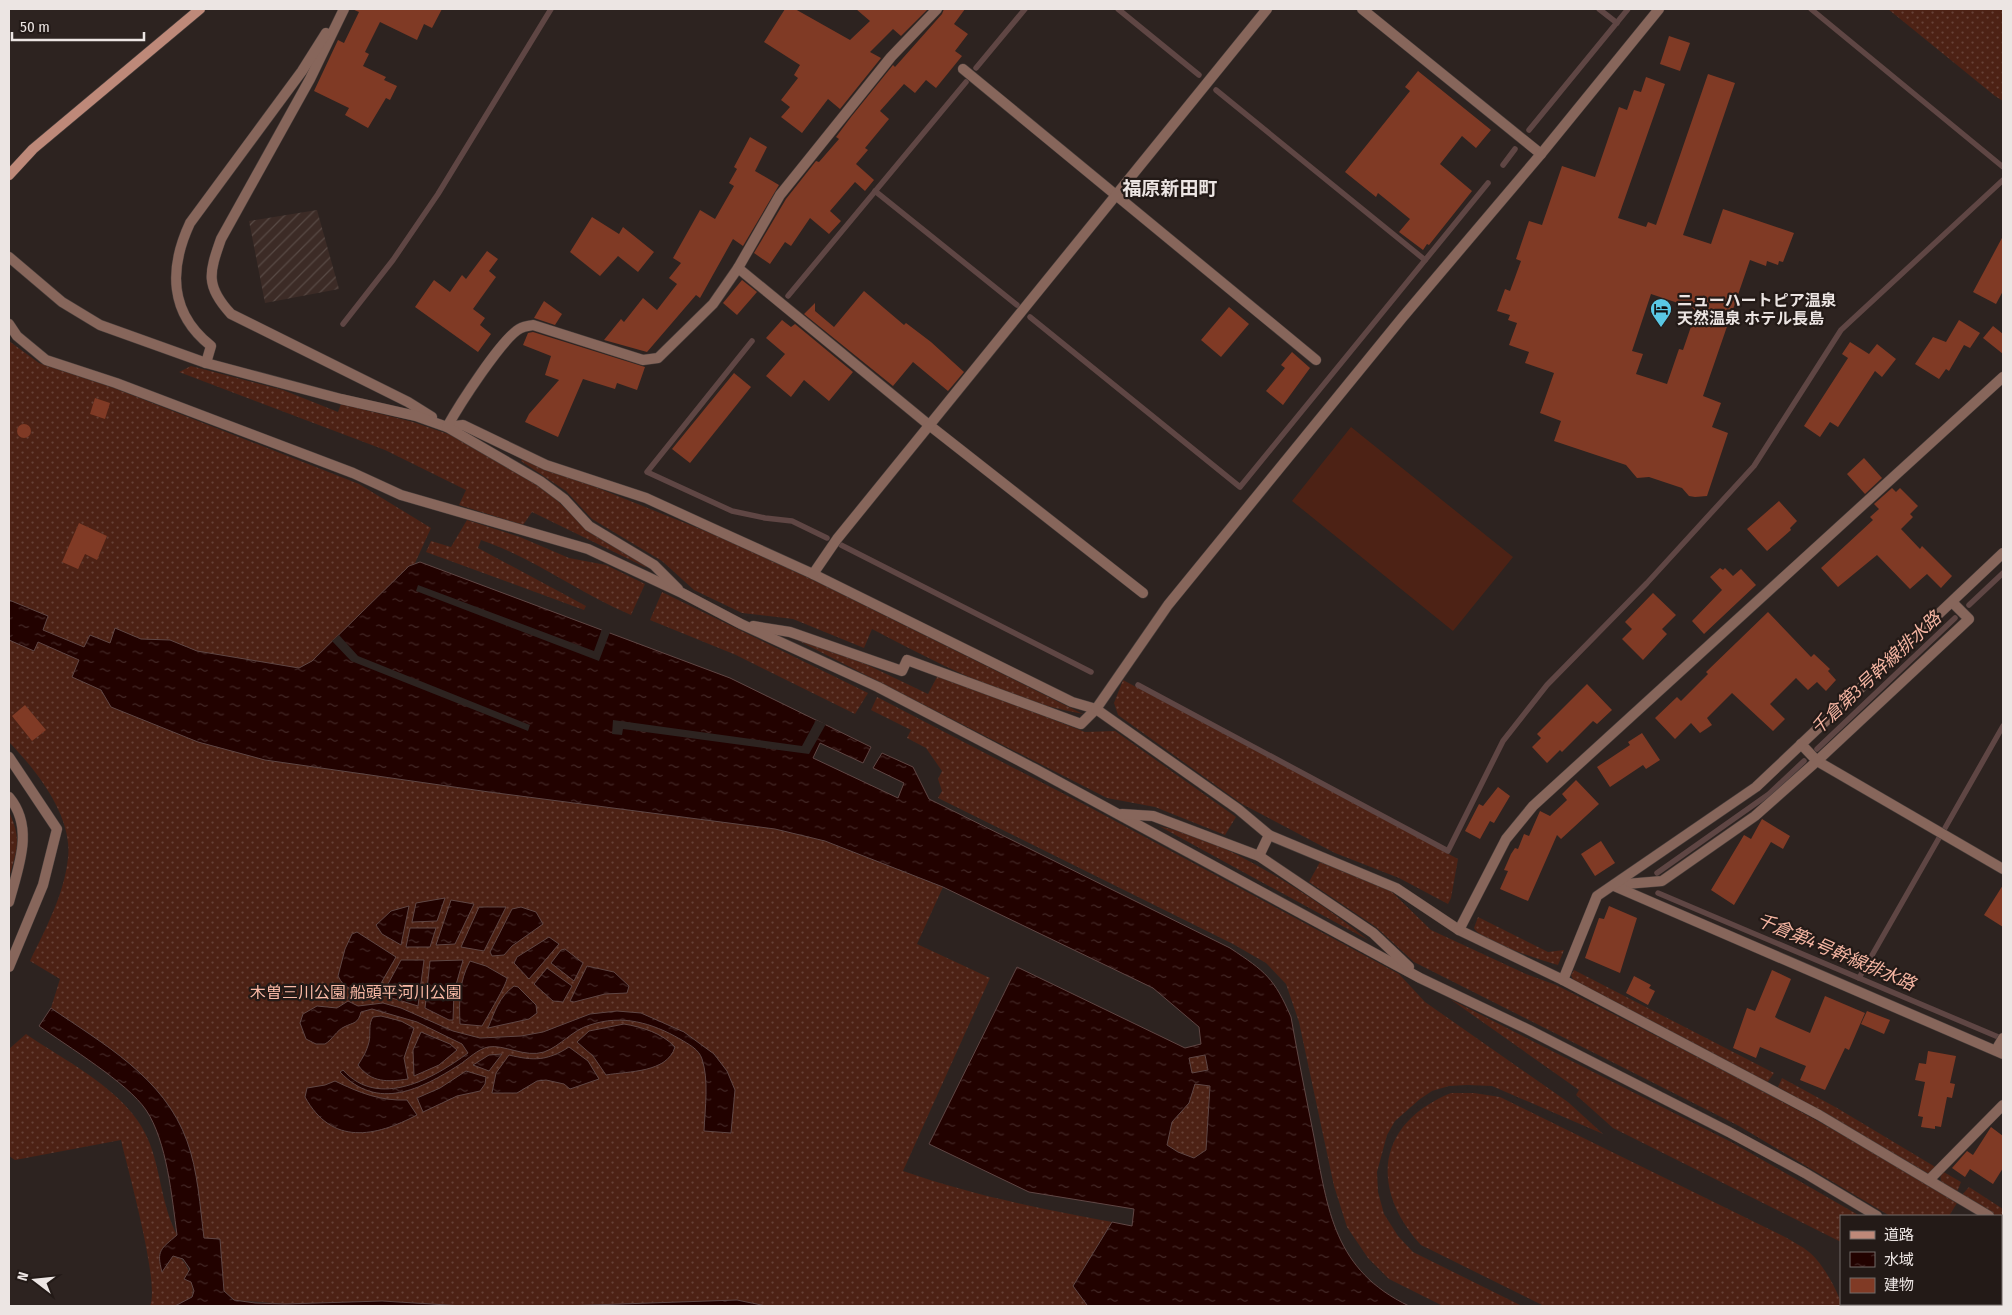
<svg xmlns="http://www.w3.org/2000/svg" width="2012" height="1315" font-family="'Fira Sans Condensed','Noto Sans JP',sans-serif">
<style>
.industrial{fill:url(#industrial-furrows)}
.grass{fill:url(#grass-dots)}
.garden{fill:#4d2215}
.water{fill:url(#water-ripples);stroke:#5f4644;fill-rule:evenodd}
.pier{fill:#2d2320}
.lines{fill:none;stroke-linecap:round;stroke-linejoin:round}
.stream{stroke:#5f4644;stroke-width:5.5}
.building{fill:#803a25;fill-rule:evenodd}
.minor-casing{stroke:#483e3b;stroke-width:11}
.secondary-casing{stroke:#483e3b;stroke-width:11}
.minor{stroke:#87665b;stroke-width:10}
.secondary{stroke:#be8979;stroke-width:10}
.labels{text-anchor:middle;dominant-baseline:central;stroke-width:4.5;stroke-linejoin:round;paint-order:stroke}
.poi-label{font-size:16px;font-weight:bold;fill:#ece5e3;stroke:#231a17;text-anchor:start}
.park-label{font-size:16px;fill:#f9b9a5;stroke:#231a17}
.water-label{font-size:18px;font-style:italic;fill:#f5b5a2;stroke:#231a17}
.quarter-label{font-size:19px;font-weight:bold;fill:#ece5e3;stroke:#231a17}
</style>
<defs>
<pattern id="industrial-furrows" width="10" height="10" patternUnits="userSpaceOnUse" patternTransform="scale(1.25)"><rect width="10" height="10" fill="#3c2b26"/><path d="M-1 1l2-2M0 10L10 0M9 11l2-2" fill="none" stroke="#584a45"/></pattern>
<pattern id="grass-dots" width="8" height="8" patternUnits="userSpaceOnUse" patternTransform="scale(1.25)"><rect width="8" height="8" fill="#4d2215"/><path d="M2 2h.1M6 6h.1" fill="none" stroke="#674237" stroke-width="1.8" stroke-linecap="round"/></pattern>
<pattern id="water-ripples" width="26" height="14" patternUnits="userSpaceOnUse" patternTransform="scale(1.25)"><rect width="26" height="14" fill="#220200"/><path d="M2 4q2-2 4 0t4 0M15 11q2-2 4 0t4 0" fill="none" stroke="#422725"/></pattern>
</defs>
<rect width="100%" height="100%" fill="#2d2320"/>
<polygon class="industrial" points="317,210 339,289 265,303 249,221"/>
<g class="grass">
<polygon points="1888,9 2003,9 2003,101 1995,96"/>
<path d="M9,341L39,363L114,388L359,484L431,528L415,563L312,662L299,668L266,760L489,792L775,829L825,841L943,887L917,944L990,978L903,1171C972,1195 1041,1209 1112,1222L1073,1286L1087,1305L766,1306L737,1300L562,1306H464L382,1301L285,1304L234,1300L224,1291L220,1239H204C200,1207 198,1171 187,1141C165,1078 102,1043 51,1008L60,979L30,961C46,928 64,895 68,858C73,816 36,770 9,742Z"/>
<polygon points="191,366 283,390 338,412 341,404 413,422 451,435 543,487 588,530 648,566 645,567 532,512 523,525 459,505 466,490 385,450 179,372"/>
<path d="M523,458L715,535L813,580L1083,714C1009,701 939,664 872,629L864,648L793,619L742,613L694,590L662,561L592,519L566,491L521,461Z"/>
<path d="M467,520L520,537L569,558L606,565L645,584L631,615C579,593 534,558 481,540L478,548L586,606L584,610L426,552L431,541L451,547Z"/>
<polygon points="662,592 868,693 855,714 736,655 650,620"/>
<polygon points="799,639 851,657 928,694 938,675 1085,732 1115,731 1236,817 1225,835 1155,807 1107,798 799,641"/>
<polygon points="1123,680 1458,859 1451,898 1448,904 1399,878 1335,853 1242,804 1118,715 1114,703"/>
<polygon points="877,697 1091,808 1399,974 1425,1002 1568,1102 1603,1134 1492,1086 1467,1085 1449,1086 1432,1091 1420,1099 1395,1121 1387,1135 1377,1172 1378,1192 1384,1214 1398,1236 1413,1252 1522,1306 1443,1306 1389,1279 1368,1258 1347,1227 1334,1186 1299,1022 1286,984 1266,963 1233,944 938,798 942,791 938,779 942,771 926,748 907,738 911,730 871,710"/>
<path d="M9,812C22,839 17,850 9,878Z"/>
<path d="M1159,826C1174,830 1190,833 1204,839C1259,863 1321,902 1368,940Z"/>
<path d="M1320,862L1391,891L1431,930L1526,974L1556,985C1692,1054 1828,1122 1957,1203L1949,1216H1890L1739,1126L1414,962L1376,927L1309,882Z"/>
<path d="M1478,917L1548,952L1564,950L1558,965C1541,960 1480,941 1474,928Z"/>
<polygon points="1574,970 1774,1073 1767,1083 1574,982 1571,975"/>
<polygon points="1450,999 1733,1143 1860,1216 1841,1216 1841,1242 1613,1128 1576,1095 1579,1090"/>
<path d="M26,1034C68,1063 132,1093 150,1144C161,1174 162,1206 177,1235L162,1271L173,1256C176,1257 181,1258 183,1261C189,1266 196,1292 191,1297C182,1308 163,1306 150,1306C160,1284 128,1170 121,1140L15,1160L9,1156V1049Z"/>
<polygon points="1205,1055 1208,1070 1192,1073 1189,1058"/>
<polygon points="1782,1078 1837,1108 1937,1168 1929,1174 1778,1087"/>
<polygon points="1195,1084 1211,1086 1206,1150 1194,1158 1178,1152 1167,1145 1172,1122 1189,1103"/>
<path d="M1451,1093H1474L1500,1097L1785,1237C1793,1242 1802,1246 1809,1252C1822,1262 1838,1291 1842,1306H1544L1421,1245C1369,1188 1377,1123 1451,1093Z"/>
<polygon points="1942,1171 1961,1182 1957,1192 1941,1182 1940,1173"/>
<polygon points="1969,1187 2003,1209 2003,1221 2001,1216 1996,1216 1962,1195"/>
</g>
<polygon class="garden" points="1351,427 1513,557 1453,631 1292,501"/>
<g class="water">
<path d="M420,562L730,678L871,747L863,763L820,743L813,758L898,798L904,783L873,768L882,753L913,767L929,799L1230,948C1266,972 1274,978 1291,1017C1298,1057 1306,1097 1314,1137C1328,1211 1334,1270 1409,1306H1085L1087,1305L1073,1286L1112,1222L1132,1226L1134,1209L1029,1192L929,1144L1017,967L1185,1048L1201,1044L1199,1027L1153,988L943,887L825,841L775,829L489,792L265,760L198,742L111,707L101,690L72,677L79,660L38,642L34,651L9,640V600L48,616L43,630L84,647L90,635L110,643L115,628L141,639L170,640L197,651L299,668L312,661L409,566ZM1205,1055L1208,1070L1192,1073L1189,1058ZM1195,1084L1210,1086L1206,1150L1194,1158L1178,1152L1167,1145L1172,1122L1189,1103Z"/>
<polygon points="445,898 437,921 412,922 416,903"/>
<polygon points="451,900 474,904 455,944 436,945"/>
<polygon points="409,906 401,945 382,934 376,925 391,911"/>
<polygon points="479,907 506,907 484,951 461,947"/>
<polygon points="521,907 536,912 543,924 512,946 504,955 492,956 490,952 512,909"/>
<polygon points="410,928 436,928 430,947 406,947"/>
<path d="M357,932L396,957L376,992L369,995C355,991 344,989 338,976L345,949L352,934Z"/>
<polygon points="549,937 559,944 529,979 514,963 517,957"/>
<polygon points="565,949 583,963 574,981 551,963 561,950"/>
<polygon points="401,960 424,960 418,1006 382,995"/>
<polygon points="463,960 454,992 453,1020 449,1020 425,1008 430,961"/>
<path d="M470,961L486,966L507,978C507,984 487,1017 482,1026L460,1024C459,1002 459,981 470,961Z"/>
<polygon points="587,966 614,972 629,986 627,993 605,994 574,1002 570,1001"/>
<polygon points="547,968 572,986 563,1002 553,1001 534,984"/>
<path d="M514,986L518,987L536,1005L537,1013L529,1019L488,1028C495,1011 499,997 514,986Z"/>
<path d="M348,1001L358,1006L383,1003L401,1008L453,1031L480,1038L521,1036L543,1032L590,1014L617,1011L641,1013L684,1032L714,1054L727,1071L735,1090L731,1133L704,1131C705,1108 709,1080 702,1059C699,1049 688,1044 680,1039C652,1023 622,1014 590,1025C572,1030 561,1046 544,1052C525,1058 504,1044 488,1047C478,1049 468,1059 459,1065C421,1089 378,1112 340,1072L343,1070C379,1110 434,1078 468,1053L462,1044L417,1022L372,1009L361,1012C358,1024 354,1022 344,1027C337,1030 332,1040 325,1044H316L306,1039L300,1023L303,1014L317,1006L337,1008Z"/>
<path d="M51,1008C103,1044 164,1077 187,1141C198,1171 200,1207 204,1238L220,1239L224,1291L234,1300L255,1303L285,1304L382,1301L464,1306H175L192,1297L194,1291L191,1282L184,1279L190,1269L183,1259L173,1256L162,1272C156,1250 161,1249 177,1235C172,1198 167,1141 146,1110C128,1083 67,1046 39,1026Z"/>
<path d="M381,1016L401,1021L414,1028L404,1058L408,1079C388,1082 371,1083 358,1065C363,1057 367,1051 369,1042C371,1033 368,1024 373,1017Z"/>
<path d="M624,1024C642,1027 662,1033 675,1047C667,1073 629,1071 606,1075L593,1056L577,1042L589,1031Z"/>
<polygon points="421,1032 450,1044 457,1050 439,1065 414,1076 413,1050"/>
<path d="M569,1047L588,1061L599,1079L570,1089L564,1084L546,1080L537,1081L517,1093H492L496,1073L509,1055C534,1061 547,1061 569,1047Z"/>
<polygon points="502,1054 489,1071 473,1065 489,1055"/>
<polygon points="466,1071 486,1077 485,1084 480,1091 457,1096 423,1112 417,1098 440,1088"/>
<path d="M335,1081C360,1093 380,1101 407,1100L417,1115C375,1137 332,1146 305,1097L307,1088L325,1085Z"/>
<polygon points="737,1300 766,1306 562,1306"/>
</g>
<g class="pier">
<polygon points="418,585 594,651 602,629 610,632 599,661 416,591"/>
<polygon points="339,635 358,656 530,725 528,731 351,661 332,641"/>
<polygon points="613,720 802,746 816,720 826,724 809,754 623,729 622,735 612,734"/>
</g>
<g class="lines">
<g class="stream">
<polyline points="1118,9 1199,75"/>
<polyline points="1599,9 1617,23"/>
<polyline points="1811,9 2003,167"/>
<polyline points="976,68 1025,9"/>
<polyline points="1216,90 1425,260"/>
<polyline points="1529,130 1628,9"/>
<polyline points="1503,165 1515,149"/>
<polyline points="875,191 1017,305"/>
<polyline points="788,296 966,82"/>
<polyline points="1030,317 1240,487 1488,183"/>
<polyline points="343,324 393,260 438,194 551,9"/>
<polyline points="752,341 647,472 732,511 765,518 792,521 827,538"/>
<polyline points="841,545 1091,672"/>
<polyline points="1969,605 2003,573"/>
<polyline points="1138,685 1448,851 1503,741 1547,685 1647,583 1754,466 1841,330 2003,180"/>
<polyline points="1817,749 1955,618"/>
<polyline points="1945,828 2003,726"/>
<polyline points="1657,873 1769,794 1804,761"/>
<polyline points="1658,893 2003,1039"/>
<polyline points="1859,978 1939,838"/>
</g>
</g>
<g class="building">
<polygon points="352,9 442,9 432,28 424,24 417,40 380,22 365,52 369,54 363,66 386,77 384,80 397,86 390,100 386,98 368,128 345,115 349,108 314,91 338,40 344,43 359,12"/>
<polygon points="785,9 795,9 850,40 870,21 856,9 928,9 901,36 893,29 870,52 881,58 840,109 828,99 802,133 781,117 790,107 781,100 798,78 794,75 800,65 764,42"/>
<polygon points="944,9 965,9 954,24 968,34 955,51 962,56 936,88 926,80 915,93 904,84 880,111 889,119 865,148 868,150 856,164 874,180 865,191 855,182 830,211 841,221 829,234 810,218 791,246 785,242 770,264 754,253 786,199 816,161 819,162 839,139 836,137 851,117 893,65 895,67 942,14"/>
<polygon points="1669,36 1690,43 1680,71 1660,64"/>
<polygon points="1418,71 1491,130 1476,148 1462,136 1440,164 1472,191 1429,245 1427,244 1423,250 1399,232 1410,219 1378,193 1376,197 1345,172 1410,91 1405,87"/>
<path d="M1708,74L1735,83L1683,235L1711,244L1723,209L1794,233L1783,262L1779,261L1778,265L1767,261L1766,266L1750,260L1703,396L1721,403L1712,427L1728,433L1707,496L1695,497L1689,496L1682,488L1649,477L1637,478L1626,465L1554,441L1561,421L1540,413L1554,373L1525,363L1529,352L1509,345L1517,323L1508,320L1510,315L1497,311L1505,289L1510,291L1521,261L1516,259L1529,221L1542,225L1562,166L1595,177L1619,107L1627,110L1634,90L1641,92L1646,77L1665,84L1618,218L1646,227L1648,222L1656,225ZM1651,294L1693,308L1696,312L1683,350L1679,349L1667,384L1636,374L1643,354L1632,351Z"/>
<polygon points="750,137 767,147 755,171 779,185 743,246 733,239 700,298 696,295 647,352 604,340 621,319 624,322 643,298 657,310 677,284 669,278 681,263 673,258 700,210 715,219 734,186 729,183 737,169 734,167"/>
<polygon points="592,217 619,234 623,227 654,252 638,272 618,256 600,276 570,252"/>
<polygon points="2003,236 2003,291 1996,304 1973,292"/>
<polygon points="487,251 498,259 489,271 496,277 473,309 485,318 480,325 491,334 478,352 415,307 434,280 450,292 462,275 466,279"/>
<polygon points="742,280 757,292 737,315 723,303"/>
<polygon points="864,291 904,325 906,323 931,342 964,372 948,391 913,362 893,386 804,314 815,303 815,311 834,327"/>
<polygon points="544,301 562,314 555,325 534,318"/>
<polygon points="1229,307 1249,324 1221,357 1201,340"/>
<polygon points="782,320 791,327 795,324 853,372 829,401 804,380 791,397 766,376 785,354 766,338"/>
<polygon points="1959,320 1980,333 1970,348 1964,345 1949,371 1946,369 1939,379 1915,364 1933,337 1946,342"/>
<polygon points="1993,326 2003,334 2003,354 1983,338"/>
<polygon points="533,332 645,367 637,390 617,383 615,389 583,379 558,437 525,422 529,414 559,380 545,375 551,356 523,345 528,333"/>
<polygon points="1850,342 1869,354 1877,344 1896,359 1882,377 1875,371 1838,427 1830,422 1820,437 1804,426 1848,358 1842,354"/>
<polygon points="1292,352 1310,368 1283,405 1266,391 1285,368 1281,365"/>
<polygon points="734,373 751,387 690,463 672,449"/>
<polygon points="95,398 110,403 105,419 90,414"/>
<circle cx="24" cy="431" r="7"/>
<polygon points="1864,458 1882,478 1865,494 1847,474"/>
<polygon points="1892,488 1896,492 1900,488 1918,506 1910,514 1913,517 1901,529 1920,549 1922,546 1952,576 1941,588 1927,574 1910,589 1877,555 1838,587 1821,568 1873,520 1870,517 1879,509 1874,504"/>
<polygon points="1779,501 1797,521 1790,528 1791,530 1767,551 1747,529"/>
<polygon points="79,523 107,536 97,560 85,554 78,569 62,562"/>
<polygon points="1720,568 1723,570 1725,568 1733,576 1741,569 1756,585 1704,634 1692,621 1722,590 1710,577"/>
<polygon points="1653,593 1676,615 1662,629 1667,634 1643,660 1622,639 1632,629 1625,622"/>
<polygon points="1768,612 1811,657 1814,654 1830,669 1828,671 1836,680 1826,691 1817,682 1808,690 1796,678 1770,704 1785,719 1773,731 1732,693 1707,718 1712,725 1700,733 1691,723 1675,739 1655,718 1677,697 1681,701 1708,674 1706,672"/>
<polygon points="1587,684 1612,710 1597,724 1593,721 1562,752 1560,750 1547,763 1532,747 1541,738 1537,734"/>
<polygon points="25,705 46,730 32,741 12,716"/>
<polygon points="1642,733 1660,760 1646,769 1643,765 1610,787 1597,767 1630,745 1628,742"/>
<polygon points="1576,780 1599,804 1561,839 1557,835 1528,901 1500,889 1508,871 1504,870 1511,854 1515,848 1518,849 1524,834 1529,836 1540,811 1550,816 1567,800 1562,794"/>
<polygon points="1498,787 1510,796 1494,823 1490,821 1480,839 1465,831 1479,804 1483,806"/>
<polygon points="1762,819 1790,836 1783,849 1771,842 1734,905 1711,890 1744,835 1751,839"/>
<polygon points="1601,841 1615,863 1595,876 1581,854"/>
<polygon points="2003,885 2003,927 1984,915"/>
<polygon points="1609,906 1637,918 1620,973 1585,958 1599,918 1604,919"/>
<polygon points="1772,970 1791,979 1775,1017 1778,1019 1810,1033 1825,996 1865,1013 1849,1050 1845,1048 1825,1090 1800,1080 1806,1066 1760,1047 1756,1058 1733,1048 1747,1008 1755,1011"/>
<polygon points="1634,976 1651,985 1649,988 1655,991 1648,1005 1626,993"/>
<polygon points="1867,1011 1890,1020 1884,1034 1861,1024"/>
<polygon points="1928,1051 1956,1056 1950,1083 1955,1084 1952,1098 1947,1097 1941,1127 1935,1126 1935,1129 1921,1127 1923,1117 1918,1116 1925,1082 1915,1080 1919,1063 1926,1064"/>
<polygon points="1991,1127 2003,1136 2003,1168 1993,1184 1970,1169 1965,1177 1952,1168 1967,1151 1973,1155"/>
</g>
<g class="lines">
<g class="minor-casing">
<g id="minor">
<path d="M344,9L310,79L221,239C209,273 205,286 231,314L408,402L432,417"/>
<polyline points="1362,9 1541,154"/>
<polyline points="963,69 1316,360"/>
<polyline points="9,257 62,302 100,325 206,363 341,399 416,416 447,427 463,425 546,465 646,498 716,530 813,574 1072,702 1096,709 1081,724 907,660 902,671 790,632 753,626"/>
<polyline points="738,268 929,425 1143,593"/>
<polyline points="9,324 17,336 46,360 116,383 353,473 401,495 588,549 682,593 741,624 878,687 1035,769 1420,978 1529,1030 1729,1132 1805,1173 1877,1216"/>
<path d="M206,363L211,346C169,313 169,268 190,223L302,71L326,33"/>
<polyline points="813,574 837,539 1267,9"/>
<path d="M678,589L654,565L589,526L564,499L540,481L447,427C458,407 503,336 521,328C525,326 529,326 533,325L643,360L658,358L713,304L738,268L780,195L891,57L937,9"/>
<polyline points="1801,744 1817,761 2003,869"/>
<polyline points="9,757 57,829 43,885 9,967"/>
<path d="M9,797C35,828 18,868 9,902"/>
<polyline points="1122,814 1153,816 1259,856 1269,835 1238,809 1096,709 1168,605 1402,318 1541,154 1659,9"/>
<polyline points="1269,835 1396,888 1459,930 1563,980 1819,1115 1989,1216"/>
<polyline points="1259,856 1373,933 1409,967"/>
<polyline points="1614,885 1662,881 1755,816 1817,761 1969,619 1952,602"/>
<polyline points="1614,886 2003,1054"/>
<polyline points="1459,930 1506,839 1533,806 2003,377"/>
<polyline points="1563,980 1597,896 1756,787 2003,553"/>
<polyline points="1996,1050 2003,1038"/>
<polyline points="1929,1180 2003,1105"/>
<polyline points="2001,1224 2003,1225"/>
<polyline points="2001,1293 2003,1295"/>
</g>
</g>
<g class="secondary-casing">
<polyline id="secondary" points="9,175 33,149 200,9"/>
</g>
<use href="#minor" class="minor"/>
<use href="#secondary" class="secondary"/>
</g>
<defs>
<g id="hotel-pin" transform="scale(1.125)"><path d="M0 17L-7.5 6A9.5 9.5 0 1 1 7.5 6Z" fill="#5ac8e5" stroke="#231a17"/><path d="M-6-4.5h1.5V1H6V5H4.5V3h-9V5H-6ZM-4 0a1.8 1.8 0 1 1 3.6 0ZM.5 0V-2.5h3Q6-2.5 6 0Z" fill="#111"/></g>
</defs>
<g fill-rule="evenodd">
<use href="#hotel-pin" x="1661" y="309"/>
</g>
<g class="labels">
<g class="poi-label">
<text x="1677" y="300">ニューハートピア温泉<tspan x="1677" dy="18">天然温泉 ホテル長島</tspan></text>
</g>
<g class="park-label">
<text x="356" y="992">木曽三川公園 船頭平河川公園</text>
</g>
<g class="water-label">
<text transform="translate(1876 673) rotate(-43)">千倉第3号幹線排水路</text>
<text transform="translate(1836 952) rotate(23)">千倉第4号幹線排水路</text>
</g>
<g class="quarter-label">
<text x="1170" y="188">福原新田町</text>
</g>
</g>
<rect width="2012" height="1315" fill="none" stroke="#ece5e3" stroke-width="20"/>
<rect x="1840" y="1215" width="162" height="90" fill="#231a17" stroke="#736b69"/>
<rect x="1850" y="1231" width="25" height="8" fill="#be8979" stroke="#736b69"/>
<text x="1884" y="1240" font-size="15" fill="#ece5e3">道路</text>
<rect x="1850" y="1252" width="25" height="15" fill="url(#water-ripples)" stroke="#736b69"/>
<text x="1884" y="1265" font-size="15" fill="#ece5e3">水域</text>
<rect x="1850" y="1278" width="25" height="15" fill="#803a25" stroke="#736b69"/>
<text x="1884" y="1290" font-size="15" fill="#ece5e3">建物</text>
<g transform="translate(35 1280) rotate(286)" stroke="#231a17" stroke-width="4" paint-order="stroke">
<path d="M0-4L9 19L0 12L-9 19Z" fill="#ece5e3"/>
<text y="-8" font-size="14" font-weight="bold" text-anchor="middle" fill="#ece5e3">N</text>
</g>
<path d="M12 32v8h132v-8" fill="none" stroke="#ece5e3" stroke-width="2.5"/>
<text x="20" y="32" font-size="15" fill="#ece5e3" stroke="#231a17" stroke-width="4" paint-order="stroke">50 m</text>
</svg>
